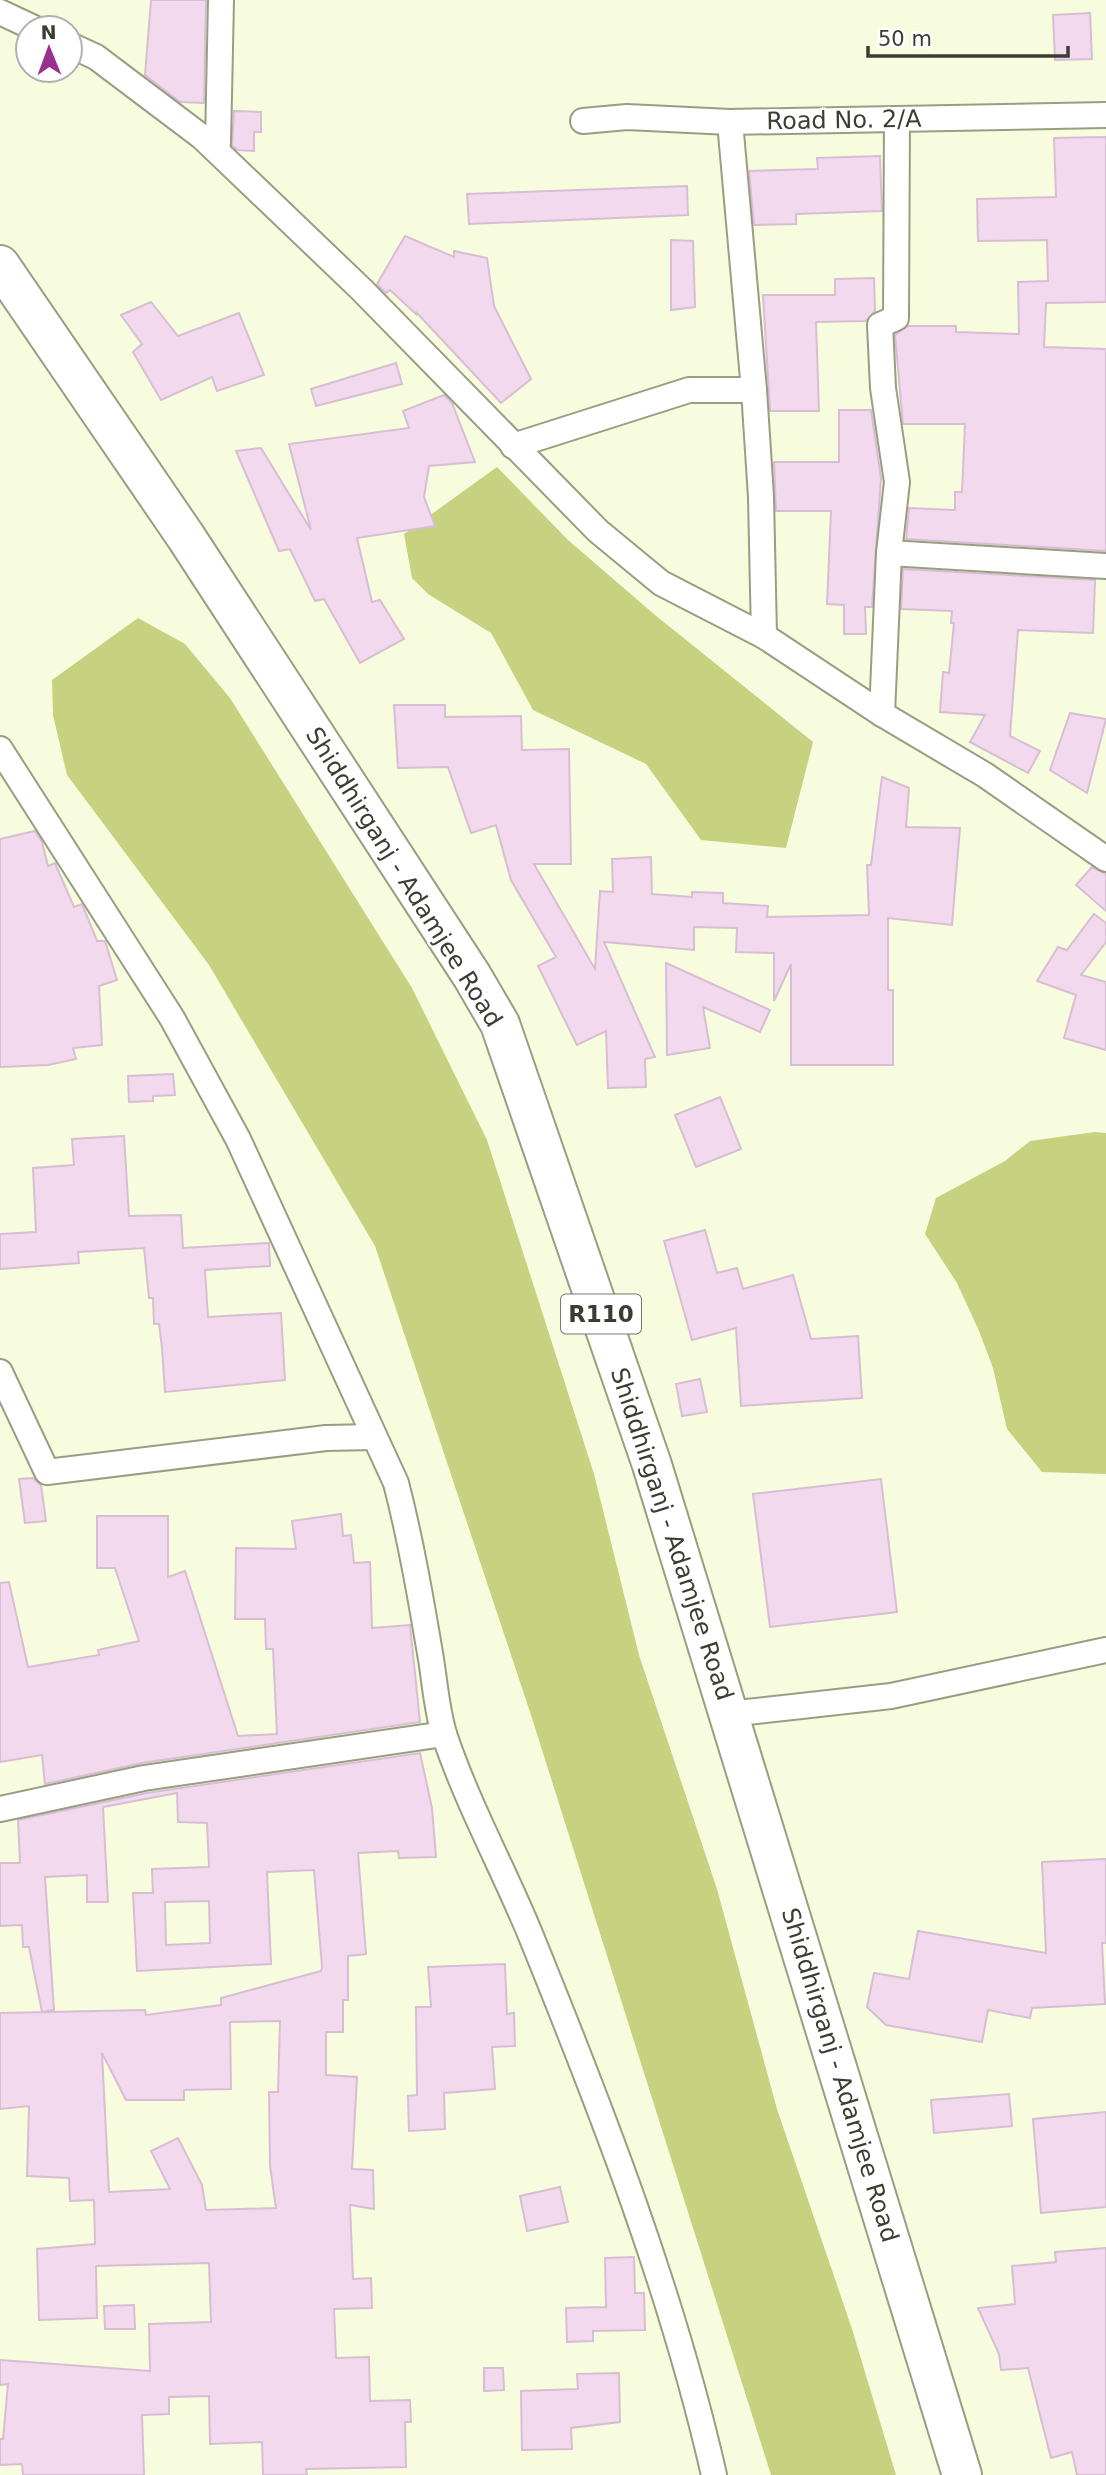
<svg xmlns="http://www.w3.org/2000/svg" width="1106" height="2475" font-family="'DejaVu Sans',sans-serif">
<style>
.water{fill:#c6d280}
.building{fill:#f3d9ee;stroke:#d7bed2;stroke-width:2;fill-rule:evenodd}
.lines{fill:none;stroke-linecap:round;stroke-linejoin:round}
.minor-casing{stroke:#999e82;stroke-width:28}
.primary-casing{stroke:#999e82;stroke-width:42}
.minor{stroke:#fff;stroke-width:24}
.primary{stroke:#fff;stroke-width:38}
.labels{text-anchor:middle;dominant-baseline:central;stroke-width:5;stroke-linejoin:round;paint-order:stroke}
.shield{fill:#fff;stroke:#767770;stroke-width:2}
.shield-label{font-size:23px;font-weight:bold;fill:#3b3d32}
.street-label{font-size:24px;fill:#3b3d32;stroke:#fff}
</style>
<rect width="100%" height="100%" fill="#f6fcdd"/>
<g class="water">
<polygon points="497,467 568,540 655,615 813,742 786,848 701,840 646,764 533,710 491,633 428,594 412,578 404,534"/>
<polygon points="138,618 185,644 230,698 412,988 487,1140 594,1474 639,1655 717,1889 777,2109 852,2329 896,2475 771,2475 531,1715 375,1246 209,965 67,775 53,715 52,680"/>
<polygon points="1095,1132 1106,1133 1106,1474 1042,1472 1007,1429 993,1368 979,1331 957,1283 925,1234 936,1198 1005,1161 1030,1141"/>
</g>
<g class="building">
<polygon points="151,0 206,0 204,103 180,102 145,75"/>
<polygon points="1090,13 1092,59 1055,60 1053,15"/>
<polygon points="234,111 261,112 261,132 254,132 254,151 237,150 232,145"/>
<polygon points="1106,137 1106,302 1046,303 1044,347 1106,349 1106,551 906,539 909,508 955,510 955,492 962,492 965,424 903,424 895,335 908,326 956,326 956,332 1019,334 1018,282 1048,281 1047,240 978,241 977,199 1056,197 1054,138"/>
<polygon points="880,156 882,211 796,214 796,224 754,225 749,171 818,169 817,158"/>
<polygon points="687,186 688,215 469,224 467,194"/>
<polygon points="405,236 454,257 454,251 487,258 494,306 531,379 501,403 416,312 417,315 390,290 386,293 377,284"/>
<polygon points="671,240 693,241 695,307 671,310"/>
<polygon points="874,278 875,311 866,321 816,322 819,411 770,411 763,295 835,295 835,279"/>
<polygon points="151,302 178,336 239,313 264,375 217,391 212,377 161,400 133,352 142,344 121,315"/>
<polygon points="396,363 402,384 316,406 311,389"/>
<polygon points="444,395 452,403 475,462 429,466 424,497 435,526 357,538 372,602 380,600 404,639 360,663 324,599 315,601 290,549 279,551 236,451 261,448 311,530 289,444 409,428 403,411"/>
<polygon points="839,410 871,410 881,478 872,607 865,607 866,634 844,634 844,605 827,604 831,511 776,511 774,462 839,462"/>
<polygon points="903,569 1095,580 1093,633 1018,630 1010,736 1040,751 1028,773 970,742 985,715 940,712 943,672 949,673 954,623 951,623 952,611 901,609"/>
<polygon points="394,705 445,705 445,717 521,716 522,750 569,749 571,864 534,864 595,969 600,891 613,892 612,859 651,857 652,894 692,897 692,892 723,893 723,903 768,906 767,917 869,915 867,865 871,865 882,777 909,788 906,827 960,828 952,925 888,918 888,990 893,990 893,1065 791,1065 791,964 774,1001 774,953 736,952 737,928 694,927 694,950 604,942 655,1057 645,1059 646,1087 608,1088 606,1031 577,1045 538,966 556,957 511,880 496,825 471,833 448,767 398,768"/>
<polygon points="1070,713 1106,719 1087,793 1050,770"/>
<polygon points="35,831 42,842 48,866 55,863 74,907 82,904 97,941 105,941 117,980 99,986 102,1045 73,1048 76,1059 48,1065 0,1067 0,839"/>
<polygon points="1092,867 1106,874 1106,911 1076,885"/>
<polygon points="1094,914 1106,923 1106,942 1081,975 1106,982 1106,1050 1064,1038 1076,995 1037,981 1058,947 1067,950"/>
<polygon points="666,963 770,1010 760,1032 703,1007 710,1048 667,1055"/>
<polygon points="173,1074 175,1095 153,1096 153,1101 129,1102 128,1076"/>
<polygon points="720,1097 741,1149 696,1167 675,1115"/>
<polygon points="124,1136 129,1216 181,1215 183,1248 269,1243 270,1266 205,1270 208,1317 281,1313 285,1380 165,1392 162,1348 159,1324 154,1324 153,1298 149,1298 144,1248 78,1252 79,1263 0,1269 0,1234 36,1232 33,1168 74,1165 72,1139"/>
<polygon points="705,1230 717,1273 737,1268 743,1289 793,1275 811,1339 858,1336 862,1398 741,1406 736,1328 692,1340 664,1241"/>
<polygon points="700,1379 707,1412 682,1416 676,1384"/>
<polygon points="33,1478 41,1485 46,1521 25,1523 19,1479"/>
<polygon points="881,1479 897,1612 770,1627 753,1494"/>
<polygon points="341,1514 343,1536 351,1535 354,1563 370,1562 372,1628 410,1625 420,1722 142,1763 45,1784 42,1755 0,1762 0,1583 9,1582 28,1667 99,1655 98,1650 139,1641 115,1568 97,1568 97,1516 168,1516 168,1577 185,1571 238,1736 277,1734 273,1649 266,1649 265,1619 235,1619 236,1548 296,1549 292,1521"/>
<path d="M420,1753L432,1808L436,1857L399,1858L398,1851L358,1853L366,1954L348,1956V2000H343V2032H326V2075L357,2077L352,2169L373,2170L374,2209L350,2205L353,2279L371,2278L372,2308L334,2309L336,2358L369,2357L370,2401L410,2400L411,2422H405L406,2467L306,2469L307,2475H263L262,2442L210,2444L209,2396L169,2397V2414L142,2415L144,2475H23L22,2464L0,2465V2439H3L8,2384L0,2385V2360L150,2371L149,2324L211,2322L209,2263L96,2266L97,2318L39,2320L37,2249L95,2244L94,2200L70,2201L69,2178L27,2176L29,2106L0,2109V2013L145,2010L146,2015L221,2005V1998L321,1971L322,1967L314,1870L267,1872L271,1964L137,1971L133,1893H153L152,1869L209,1867L207,1823L178,1822L177,1793L103,1807L108,1902H87V1875L45,1877L54,2010L42,2012L29,1947H23L22,1925L0,1926V1863H20L18,1820L147,1793ZM209,1901L210,1943L166,1945L165,1902ZM280,2021L278,2092H269L270,2166L276,2208L206,2210L202,2185L178,2138L151,2151L170,2189L109,2192L102,2053L126,2100H184V2090L231,2089L230,2022Z"/>
<polygon points="1106,1859 1106,1943 1102,1943 1105,2004 1032,2008 1030,2018 988,2010 982,2042 886,2025 867,2007 874,1973 909,1979 918,1931 1046,1953 1042,1862"/>
<polygon points="505,1964 507,2014 514,2013 515,2046 492,2047 495,2089 444,2093 445,2129 409,2131 408,2096 417,2095 416,2007 431,2007 428,1967"/>
<polygon points="1009,2094 1012,2126 934,2133 931,2100"/>
<polygon points="1106,2112 1106,2207 1041,2213 1033,2119"/>
<polygon points="560,2187 568,2222 527,2231 520,2196"/>
<polygon points="1106,2248 1106,2475 1077,2475 1072,2452 1051,2458 1028,2368 1001,2370 999,2354 978,2308 1015,2304 1012,2266 1056,2262 1055,2252"/>
<polygon points="634,2257 635,2293 644,2293 645,2330 593,2331 593,2341 567,2342 566,2308 606,2307 605,2258"/>
<polygon points="134,2305 135,2329 105,2329 104,2306"/>
<polygon points="484,2368 503,2368 504,2390 484,2391"/>
<polygon points="619,2373 620,2422 571,2428 572,2449 522,2450 521,2391 578,2389 577,2374"/>
</g>
<g class="lines">
<g class="minor-casing">
<g id="minor">
<polyline points="0,12 34,28"/>
<polyline points="70,45 96,57 202,137 361,289 598,531 661,583 764,636 882,714 985,775 1106,859"/>
<polyline points="583,121 627,117 730,122 1106,115"/>
<polyline points="218,143 221,0"/>
<polyline points="754,390 761,497 764,636"/>
<polyline points="513,446 689,390 754,390 730,122"/>
<polyline points="889,553 1106,566"/>
<polyline points="882,714 889,553 897,482 883,388 880,325 896,318 897,119"/>
<path d="M0,749L172,1018L238,1139L396,1483C411,1541 421,1600 431,1659C435,1684 437,1713 445,1737C469,1807 503,1868 531,1936C602,2111 672,2290 714,2475"/>
<polyline points="0,1372 47,1472 326,1438 374,1437"/>
<polyline points="729,1714 891,1696 1106,1650"/>
<polyline points="0,1809 144,1778 444,1734"/>
</g>
</g>
<g class="primary-casing">
<polyline id="primary" points="0,265 186,537 472,976 500,1024 652,1465 962,2475"/>
</g>
<use href="#minor" class="minor"/>
<use href="#primary" class="primary"/>
</g>
<g class="labels">
<rect class="shield" x="561" y="1294.5" width="80" height="39" rx="5"/>
<g class="shield-label">
<text x="601" y="1314">R110</text>
</g>
<g class="street-label">
<text transform="translate(844 120) rotate(-1)">Road No. 2/A</text>
<text transform="translate(404 877) rotate(58)">Shiddhirganj - Adamjee Road</text>
<text transform="translate(672 1534) rotate(72)">Shiddhirganj - Adamjee Road</text>
<text transform="translate(840 2075) rotate(73)">Shiddhirganj - Adamjee Road</text>
</g>
</g>
<g transform="translate(49 49) rotate(359)"><circle r="33" fill="#ffffff" stroke="#b1b1ad" stroke-width="2"/>
<path d="M0-5L12 26L0 18L-12 26Z" fill="#9b2f90"/>
<text y="-10" font-size="19" font-weight="bold" text-anchor="middle" fill="#3b3d32">N</text>
</g>
<path d="M868 46v10h200v-10" fill="none" stroke="#3b3d32" stroke-width="3.5"/>
<text x="878" y="46" font-size="21" fill="#3b3d32" stroke="#ffffff" stroke-width="5" paint-order="stroke">50 m</text>
</svg>
